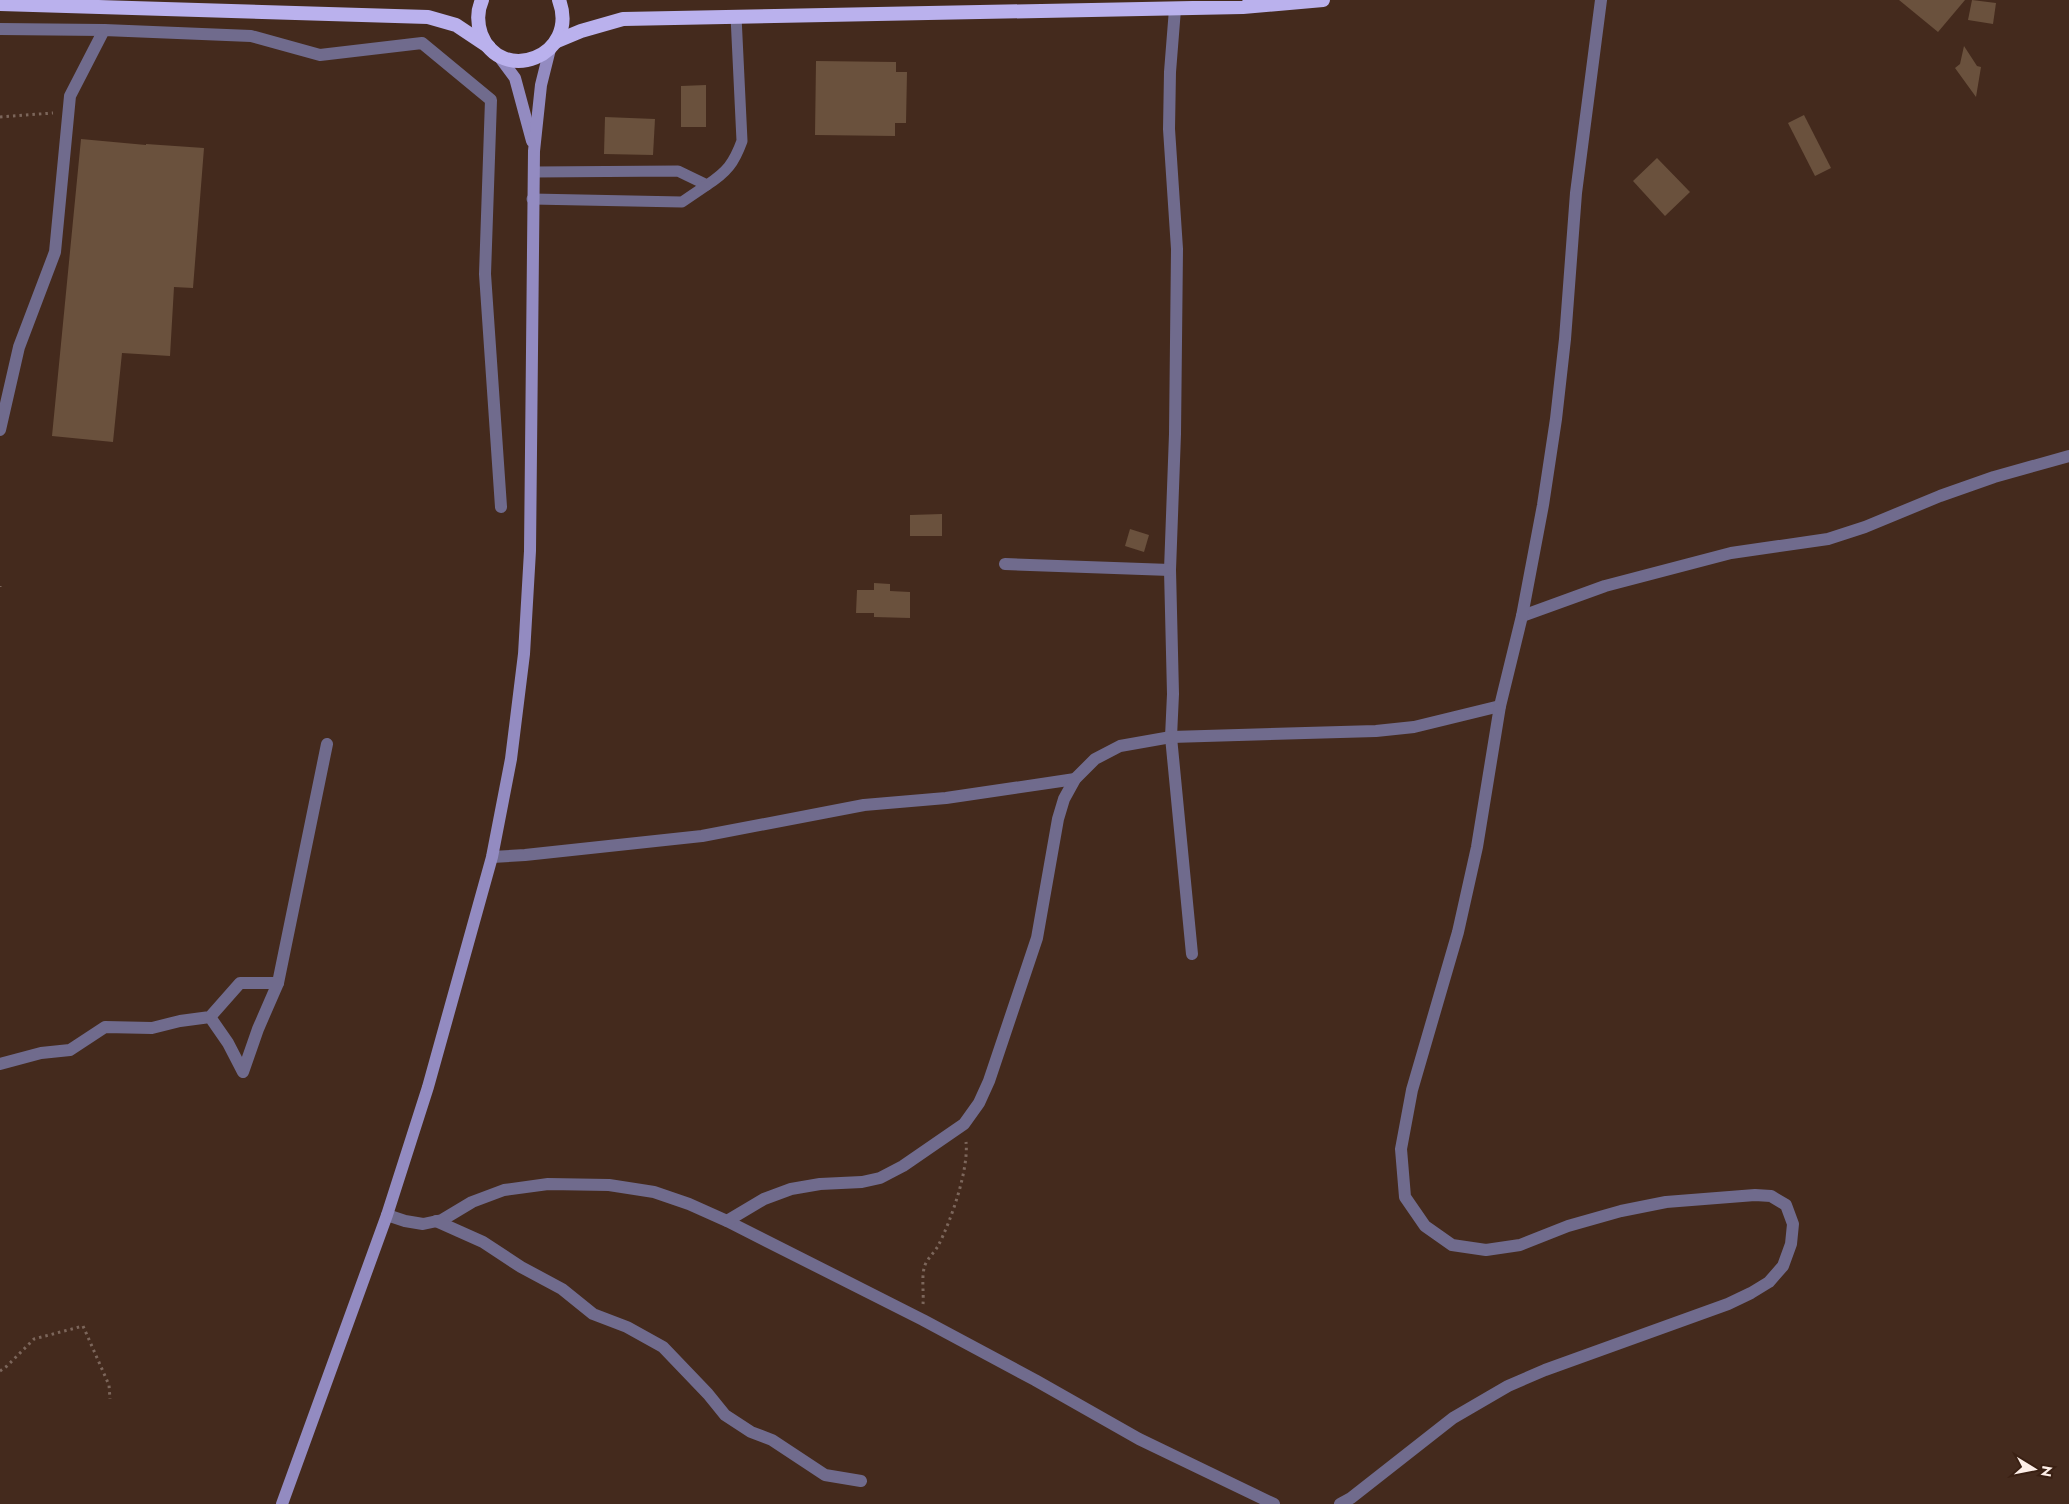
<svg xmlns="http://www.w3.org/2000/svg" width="2069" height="1504" font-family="Jost,sans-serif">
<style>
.building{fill:#6a513d}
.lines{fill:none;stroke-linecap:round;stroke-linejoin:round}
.path{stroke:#7c665b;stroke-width:3;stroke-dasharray:2.5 4;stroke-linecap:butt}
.service{stroke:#706b8d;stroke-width:11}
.minor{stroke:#706b8d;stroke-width:12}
.secondary{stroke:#938bc1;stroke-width:12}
.trunk{stroke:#bab1ed;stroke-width:14}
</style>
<rect width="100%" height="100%" fill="#442a1d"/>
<g class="building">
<polygon points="1899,0 1965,0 1938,32"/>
<polygon points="1972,0 1996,3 1993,24 1968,20"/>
<polygon points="1964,46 1977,66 1981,67 1976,97 1955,68 1960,64"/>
<polygon points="816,61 896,62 896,72 907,72 906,123 895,123 895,136 815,135"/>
<polygon points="706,85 706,127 681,127 681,86"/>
<polygon points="1804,115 1831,168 1815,176 1788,123"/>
<polygon points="605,117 655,119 653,155 604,154"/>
<polygon points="81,139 146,145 146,144 204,148 193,288 174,287 170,356 122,353 113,442 52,436"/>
<polygon points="1657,158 1690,192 1665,216 1633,181"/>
<polygon points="942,514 942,536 910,536 910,515"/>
<polygon points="1130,529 1149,535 1144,552 1125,546"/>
<polygon points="874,583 890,584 890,591 910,592 910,618 874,617 874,613 856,613 857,590 874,590"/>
</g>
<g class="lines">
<g class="path">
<polyline points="0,117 53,113"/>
<polyline points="0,586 0,587"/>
<path d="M923,1304C924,1293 921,1276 925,1265C928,1258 934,1253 938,1246C951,1221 969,1169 966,1142"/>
<polyline points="0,1371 7,1366 34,1339 83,1326 109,1385 110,1399"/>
</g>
<g class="service">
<path d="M535,172L678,171L707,185C727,172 734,163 742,141L736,16"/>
<polyline points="532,199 682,202 707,185"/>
</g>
<g class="minor">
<polyline points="1175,9 1170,72 1169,129 1177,249 1175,434 1170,570 1173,694 1171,737 1192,954"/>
<polyline points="0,29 104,30"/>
<polyline points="0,430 19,347 55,252 70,96 104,30 251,36 320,55 422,43 491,100 485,274 501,507"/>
<polyline points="1005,564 1170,570"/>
<polyline points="1522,616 1605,586 1731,553 1828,539 1865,527 1940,496 1994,477 2069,456"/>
<polyline points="492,857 525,855 702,836 864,805 946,798 1075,779"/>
<polyline points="278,983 327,744"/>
<polyline points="0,1064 41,1053 70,1050 105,1027 152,1028 180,1021 210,1017 240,983 278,983 258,1029 243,1072 228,1043 210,1017"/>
<polyline points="387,1215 405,1221 423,1224 442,1220 472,1202 504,1190 548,1184 609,1185 654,1192 689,1204 727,1221 923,1320 1035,1380 1139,1439 1274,1504"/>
<polyline points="436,1221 483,1242 521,1267 562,1289 593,1314 627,1327 663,1347 708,1394 725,1415 751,1432 772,1440 825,1475 861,1481"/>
<polyline points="727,1221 764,1199 791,1189 820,1184 862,1182 880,1178 903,1166 964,1124 979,1103 989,1081 1037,938 1058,819 1064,799 1075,779 1095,759 1120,746 1171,737 1376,731 1414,727 1500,706"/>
<polyline points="1340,1504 1351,1498 1453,1418 1508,1386 1545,1370 1728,1304 1751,1293 1769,1282 1783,1266 1791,1244 1793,1224 1786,1205 1771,1196 1755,1195 1666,1202 1621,1211 1568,1226 1520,1245 1486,1250 1452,1245 1425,1226 1405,1197 1401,1149 1412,1090 1458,932 1477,847 1500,706 1522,616 1543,505 1556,419 1565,339 1576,193 1601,0"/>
</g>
<g class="secondary">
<polyline points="498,55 515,78 532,141"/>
<polyline points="282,1504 387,1215 428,1087 492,857 511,759 524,654 530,551 534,151 541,85 550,49"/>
</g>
<g class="trunk">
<path d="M482,0C477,11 477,22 481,34C501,86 580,56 559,0"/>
<polyline points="0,4 428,17 456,25 489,47"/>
<polyline points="557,41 581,31 623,19 1243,7 1323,0"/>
</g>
</g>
<g transform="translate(2034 1469) rotate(100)" stroke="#3a2013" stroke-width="4" paint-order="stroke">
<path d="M0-4L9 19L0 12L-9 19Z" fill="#feefe8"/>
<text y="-8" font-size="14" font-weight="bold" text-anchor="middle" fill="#feefe8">N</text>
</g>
</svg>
